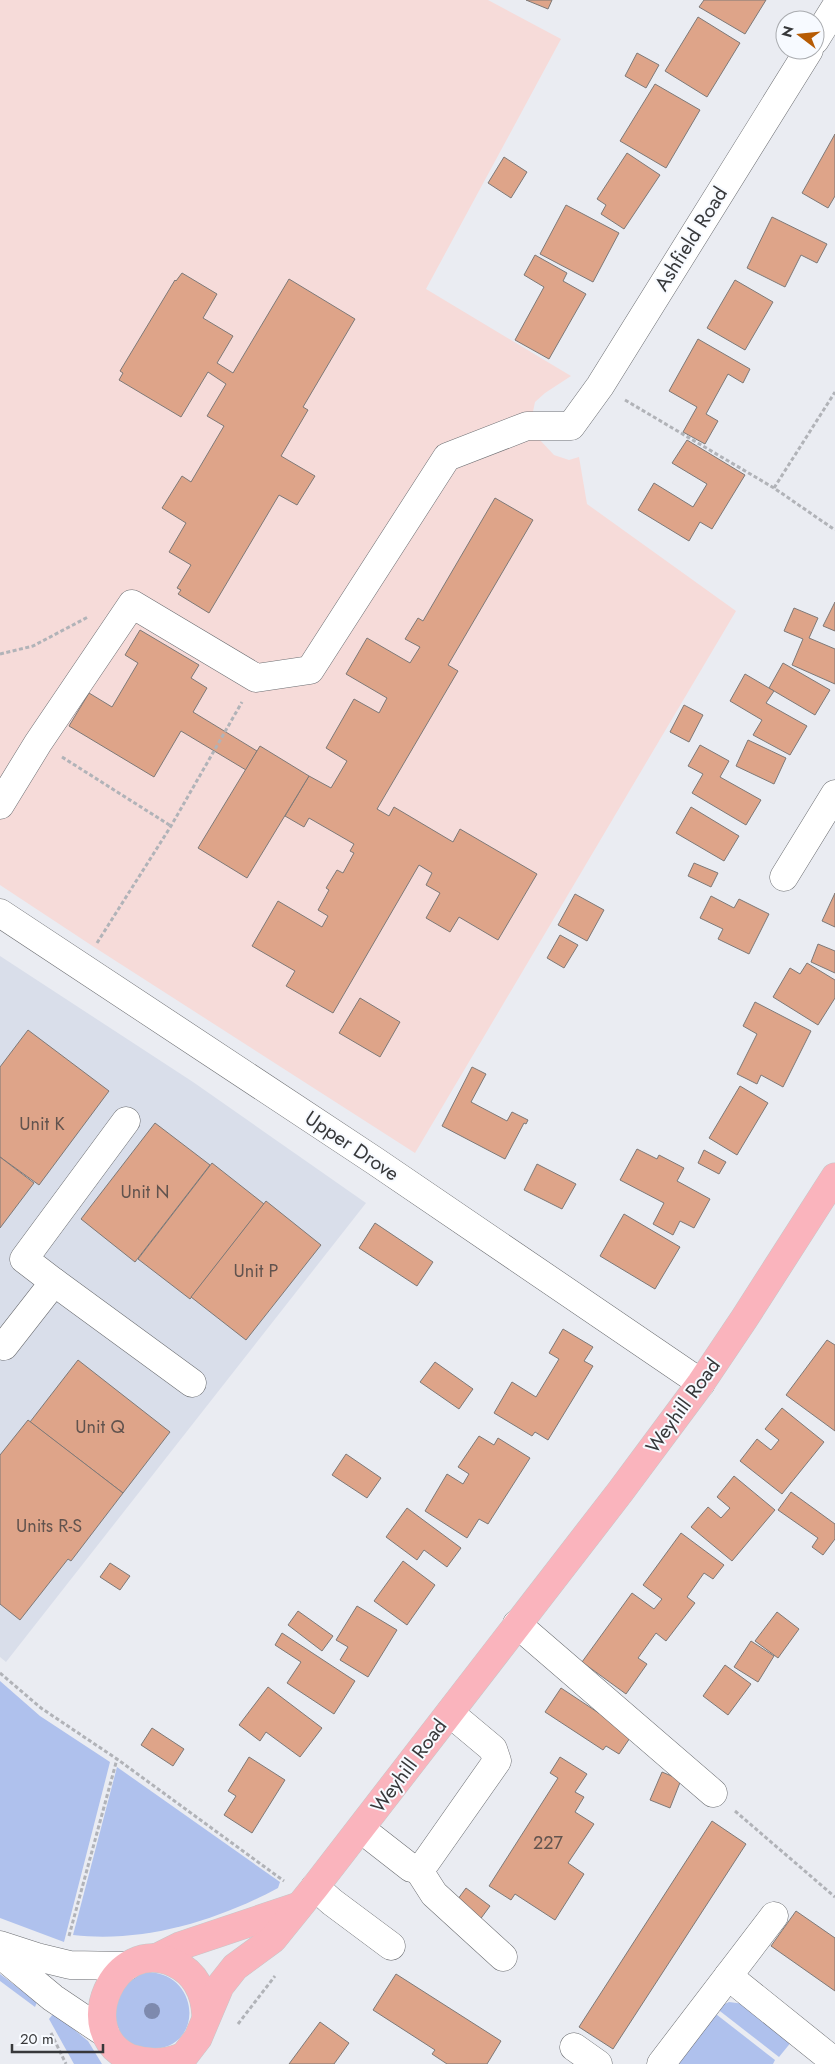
<svg xmlns="http://www.w3.org/2000/svg" width="835" height="2064" font-family="Jost,sans-serif">
<style>
.built{fill:#d9deea}
.education{fill:#f6dbd9}
.green{fill:#afc1ed}
.building{fill:#dea489;stroke:#7e7977}
.lines{fill:none;stroke-linecap:round;stroke-linejoin:round}
.minor-casing{stroke:#6c6e72;stroke-width:29}
.major-casing{stroke:#c7c7c8;stroke-width:29}
.path{stroke:#b1b3b8;stroke-width:3;stroke-dasharray:4 2.5;stroke-linecap:butt}
.minor{stroke:#fff;stroke-width:28}
.major{stroke:#fab4bd;stroke-width:28}
.tree{fill:#7e8aae}
.labels{text-anchor:middle;dominant-baseline:central;stroke-width:4;stroke-linejoin:round;paint-order:stroke}
.number-label{font-size:18px;fill:#61534e}
.street-label{font-size:20px;fill:#37383a;stroke:#f7faff}
</style>
<rect width="100%" height="100%" fill="#eaecf2"/>
<polygon class="built" points="0,956 193,1082 366,1203 6,1662 0,1657"/>
<polygon class="education" points="0,0 488,0 561,39 426,289 571,376 545,393 535,402 531,421 539,439 554,455 569,460 579,457 587,504 736,611 415,1153 94,947 0,885"/>
<g class="green">
<polygon points="0,1681 40,1716 110,1762 64,1942 0,1918"/>
<path d="M117,1767L280,1882L278,1888C216,1921 144,1943 73,1935Z"/>
<path d="M149,1972C200,1975 204,2046 154,2049C149,2049 143,2051 138,2049C132,2046 125,2040 119,2036L112,2003L133,1976Z"/>
<polygon points="0,1974 37,2002 35,2007 0,1981"/>
<polygon points="729,2002 744,2004 792,2041 779,2057 716,2008"/>
<polygon points="712,2011 775,2060 773,2064 674,2064"/>
<polygon points="54,2013 88,2041 102,2064 74,2064 49,2019"/>
</g>
<g class="building">
<polygon points="526,0 552,0 548,9"/>
<polygon points="704,0 766,0 745,34 699,7"/>
<polygon points="698,17 740,43 707,97 665,71"/>
<polygon points="637,53 659,65 646,88 625,76"/>
<polygon points="655,84 700,110 666,168 620,141"/>
<polygon points="835,134 835,196 828,208 802,193"/>
<polygon points="627,153 660,175 624,229 601,214 606,205 597,199"/>
<polygon points="504,157 527,172 511,198 488,183"/>
<polygon points="566,205 619,233 593,282 540,254"/>
<polygon points="772,217 827,244 817,263 801,255 785,287 747,268"/>
<polygon points="535,255 567,273 563,281 586,294 549,359 515,340 544,287 524,275"/>
<polygon points="182,273 217,294 203,318 233,336 217,363 233,373 289,279 355,319 303,407 308,410 281,456 315,476 297,505 279,495 209,613 178,594 181,590 177,588 191,565 169,552 186,523 162,508 182,476 191,482 224,426 207,416 226,384 208,372 181,417 119,380 123,373 120,371 175,280 176,281"/>
<polygon points="735,280 773,302 745,350 707,328"/>
<polygon points="698,339 750,369 743,383 728,374 706,414 718,421 705,444 683,432 697,407 669,391"/>
<polygon points="687,440 745,475 712,529 700,522 689,541 638,510 654,483 693,507 707,484 672,463"/>
<polygon points="495,498 533,520 448,665 458,671 377,809 389,816 394,807 453,842 460,829 537,874 498,940 459,917 450,932 426,918 440,893 426,885 432,873 419,865 333,1013 286,986 295,971 252,946 278,901 322,927 328,916 318,910 329,890 326,888 337,870 343,873 354,853 350,851 354,844 309,818 304,827 285,816 309,776 331,788 347,761 326,748 354,699 379,713 387,698 346,674 367,638 410,663 420,647 405,639 418,618 423,621"/>
<polygon points="835,602 835,631 823,626"/>
<polygon points="794,608 818,618 809,638 835,649 835,684 792,665 803,639 784,631"/>
<polygon points="140,630 199,665 191,678 207,688 193,712 257,751 246,770 181,731 154,777 69,726 89,693 112,707 138,663 125,655"/>
<polygon points="783,663 830,690 815,715 769,688"/>
<polygon points="745,674 774,691 766,703 807,726 790,755 753,735 762,720 730,701"/>
<polygon points="684,705 703,715 689,742 670,732"/>
<polygon points="748,740 786,758 774,784 736,766"/>
<polygon points="700,745 729,761 720,777 761,800 746,825 692,793 703,774 688,766"/>
<polygon points="260,746 309,776 247,878 198,848"/>
<polygon points="691,807 739,836 724,861 676,833"/>
<polygon points="694,863 718,873 711,887 688,876"/>
<polygon points="835,893 835,927 822,921"/>
<polygon points="575,894 604,910 587,941 558,925"/>
<polygon points="711,896 734,908 739,899 769,914 749,954 718,939 723,929 700,918"/>
<polygon points="560,935 578,945 564,968 547,958"/>
<polygon points="818,944 835,951 835,973 811,962"/>
<polygon points="807,963 835,980 835,998 818,1025 773,997 790,968 800,974"/>
<polygon points="360,998 400,1022 380,1057 339,1033"/>
<polygon points="755,1002 811,1031 783,1087 761,1075 757,1084 737,1074 757,1034 743,1026"/>
<polygon points="28,1030 109,1091 39,1185 0,1157 0,1067"/>
<polygon points="472,1067 486,1074 471,1102 507,1121 512,1112 528,1120 526,1124 524,1123 505,1159 442,1126"/>
<polygon points="740,1086 768,1103 737,1155 709,1138"/>
<polygon points="155,1123 210,1165 135,1262 81,1219"/>
<polygon points="637,1149 657,1159 659,1155 684,1168 677,1181 710,1199 694,1228 680,1221 673,1235 653,1224 664,1203 620,1180"/>
<polygon points="704,1150 726,1162 719,1174 698,1163"/>
<polygon points="0,1157 34,1183 0,1228"/>
<polygon points="212,1163 264,1204 190,1299 138,1259"/>
<polygon points="537,1164 576,1184 562,1209 524,1190"/>
<polygon points="266,1201 321,1245 246,1340 191,1297"/>
<polygon points="624,1214 680,1247 655,1289 600,1256"/>
<polygon points="375,1223 433,1262 417,1286 359,1248"/>
<polygon points="563,1329 593,1347 584,1361 593,1366 548,1440 535,1432 532,1436 494,1413 512,1382 536,1397 559,1359 549,1353"/>
<polygon points="827,1340 835,1345 835,1431 786,1395"/>
<polygon points="78,1360 170,1432 123,1493 30,1422"/>
<polygon points="435,1362 473,1389 459,1409 420,1382"/>
<polygon points="782,1408 824,1442 782,1494 740,1461 757,1439 771,1450 779,1440 765,1429"/>
<polygon points="28,1420 123,1493 71,1561 68,1559 20,1620 0,1604 0,1455"/>
<polygon points="479,1436 494,1445 498,1438 530,1458 488,1524 479,1519 467,1538 425,1511 447,1474 463,1484 469,1474 458,1467"/>
<polygon points="346,1454 381,1478 367,1498 332,1475"/>
<polygon points="734,1476 775,1510 732,1561 691,1527 708,1507 721,1518 730,1508 717,1497"/>
<polygon points="791,1492 835,1524 835,1539 823,1555 812,1547 818,1538 778,1510"/>
<polygon points="407,1508 461,1548 447,1567 424,1550 417,1560 386,1537"/>
<polygon points="681,1533 724,1565 713,1579 704,1573 687,1597 695,1603 666,1641 656,1633 638,1658 647,1664 626,1694 582,1662 632,1593 654,1609 662,1599 643,1585"/>
<polygon points="403,1561 435,1585 407,1625 374,1601"/>
<polygon points="110,1563 130,1576 120,1590 100,1577"/>
<polygon points="357,1606 397,1630 368,1677 340,1660 348,1647 336,1640"/>
<polygon points="298,1611 333,1636 322,1651 288,1625"/>
<polygon points="777,1612 799,1629 778,1658 755,1641"/>
<polygon points="282,1633 355,1681 334,1714 287,1683 301,1662 275,1645"/>
<polygon points="751,1641 774,1656 758,1682 734,1667"/>
<polygon points="725,1665 751,1684 728,1715 703,1696"/>
<polygon points="268,1687 322,1728 300,1757 266,1732 260,1741 239,1725"/>
<polygon points="561,1688 632,1735 619,1754 606,1746 603,1750 545,1712"/>
<polygon points="152,1728 184,1749 173,1766 141,1745"/>
<polygon points="249,1757 285,1780 252,1833 224,1815 236,1796 228,1791"/>
<polygon points="560,1757 587,1774 575,1792 584,1797 575,1812 594,1824 568,1863 584,1874 555,1920 515,1894 511,1900 489,1886 558,1778 550,1773"/>
<polygon points="662,1772 681,1780 670,1808 650,1800"/>
<polygon points="712,1821 746,1844 613,2049 579,2027"/>
<polygon points="466,1888 490,1906 479,1921 455,1903"/>
<polygon points="796,1911 835,1938 835,1991 771,1946"/>
<polygon points="396,1974 501,2041 487,2064 447,2064 432,2054 435,2050 373,2010"/>
<polygon points="320,2022 349,2043 334,2064 289,2064"/>
</g>
<g class="lines">
<g class="minor-casing">
<g id="minor">
<polyline points="815,40 835,8"/>
<polyline points="0,805 38,743 132,604 256,678 310,670 447,457 527,426 571,426 600,386 809,50"/>
<polyline points="784,877 835,794"/>
<polyline points="0,913 375,1161 701,1383"/>
<polyline points="54,1282 24,1259 126,1121"/>
<polyline points="0,1343 4,1346 54,1282 192,1383"/>
<polyline points="517,1624 713,1793"/>
<polyline points="361,1829 411,1868 418,1869 426,1862 497,1761 493,1749 450,1713"/>
<polyline points="418,1869 434,1894 503,1957"/>
<polyline points="315,1887 332,1902 391,1946"/>
<polyline points="0,1945 37,1957 70,1965 127,1966"/>
<polyline points="0,1954 53,1998 105,2033"/>
<polyline points="728,1976 835,2062"/>
<polyline points="574,2047 598,2064"/>
<polyline points="661,2064 774,1916"/>
</g>
</g>
<g class="major-casing">
<g id="major">
<polyline points="156,1958 180,1946 299,1906"/>
<path d="M182,2057C164,2064 148,2064 130,2058C72,2033 113,1935 174,1963C196,1973 205,1993 206,2016"/>
<polyline points="178,2064 198,2038 220,1986 235,1967 273,1939 315,1887 620,1492 701,1383 744,1319 835,1177"/>
</g>
</g>
<g class="path">
<polyline points="625,400 774,488 835,530"/>
<polyline points="774,488 835,392"/>
<polyline points="0,654 33,646 88,617"/>
<polyline points="62,757 171,826"/>
<polyline points="97,943 171,826 242,702"/>
<polyline points="0,1673 41,1708 117,1759 284,1881"/>
<polyline points="735,1811 835,1897"/>
<polyline points="69,1936 117,1759"/>
<polyline points="238,2024 275,1976"/>
<polyline points="51,2033 66,2064"/>
</g>
<use href="#minor" class="minor"/>
<use href="#major" class="major"/>
</g>
<circle class="tree" cx="152" cy="2011" r="8"/>
<g class="labels">
<g class="number-label">
<text x="42" y="1124">Unit K</text>
<text x="145" y="1192">Unit N</text>
<text x="256" y="1271">Unit P</text>
<text x="100" y="1427">Unit Q</text>
<text x="49" y="1526">Units R-S</text>
<text x="548" y="1843">227</text>
</g>
<g class="street-label">
<text transform="translate(691 239) rotate(-58)">Ashfield Road</text>
<text transform="translate(352 1146) rotate(34)">Upper Drove</text>
<text transform="translate(683 1406) rotate(-54)">Weyhill Road</text>
<text transform="translate(409 1766) rotate(-53)">Weyhill Road</text>
</g>
</g>
<g transform="translate(800 35) rotate(286)"><circle r="24" fill="#f7faff" stroke="#aaacb0"/>
<path d="M0-4L9 19L0 12L-9 19Z" fill="#b75b03"/>
<text y="-8" font-size="14" font-weight="bold" text-anchor="middle" fill="#37383a">N</text>
</g>
<path d="M12 2044v8h91v-8" fill="none" stroke="#37383a" stroke-width="2.5"/>
<text x="20" y="2044" font-size="15" fill="#37383a" stroke="#f7faff" stroke-width="4" paint-order="stroke">20 m</text>
</svg>
